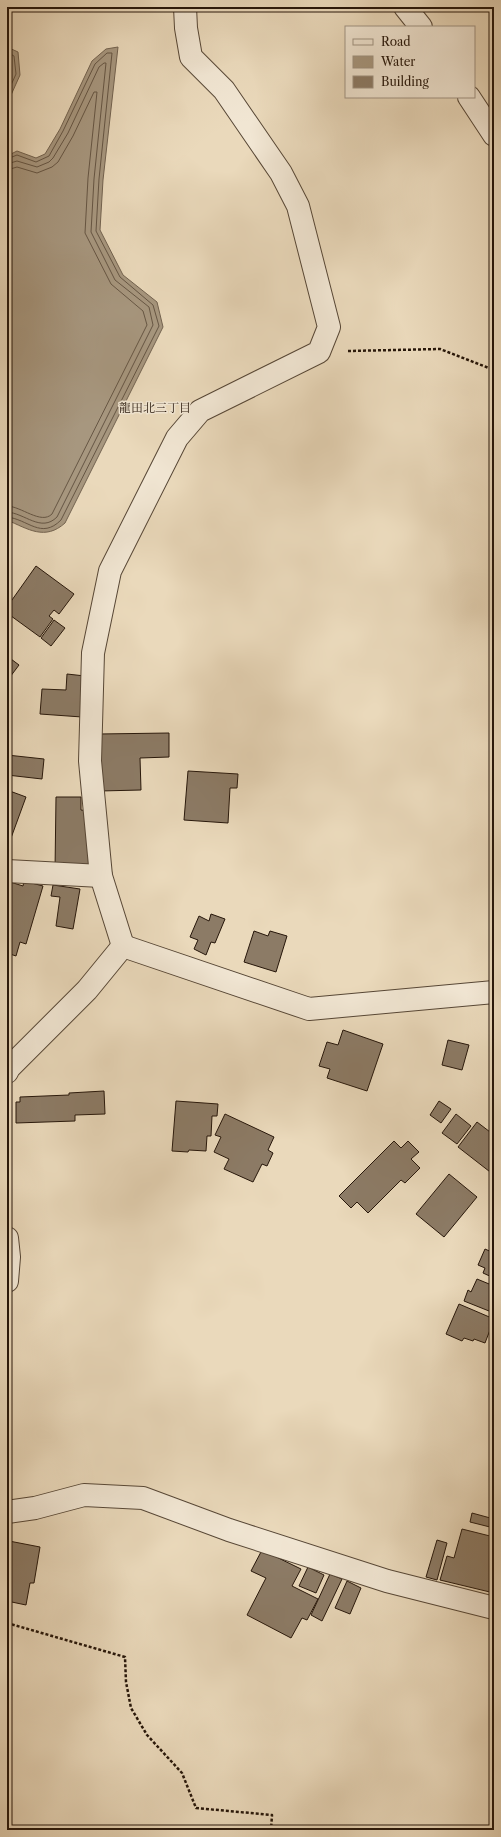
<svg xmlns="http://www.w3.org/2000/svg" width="501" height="1837" font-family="'Libre Caslon Text','Noto Serif JP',serif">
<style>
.water{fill:#a7977f;stroke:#736350}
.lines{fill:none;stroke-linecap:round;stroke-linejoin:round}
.shore{stroke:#665644;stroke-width:1}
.building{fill:#8c7b66;stroke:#26160a}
.street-casing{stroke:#574736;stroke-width:24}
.path{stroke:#26160a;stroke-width:2.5;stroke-dasharray:3 2;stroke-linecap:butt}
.street{stroke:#f1e6d3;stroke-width:22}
.labels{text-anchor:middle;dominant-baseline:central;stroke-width:3;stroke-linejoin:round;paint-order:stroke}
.neighbourhood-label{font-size:12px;fill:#26160a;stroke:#f1e6d3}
</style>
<rect width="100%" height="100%" fill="#ead9bb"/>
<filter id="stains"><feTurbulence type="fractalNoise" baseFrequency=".005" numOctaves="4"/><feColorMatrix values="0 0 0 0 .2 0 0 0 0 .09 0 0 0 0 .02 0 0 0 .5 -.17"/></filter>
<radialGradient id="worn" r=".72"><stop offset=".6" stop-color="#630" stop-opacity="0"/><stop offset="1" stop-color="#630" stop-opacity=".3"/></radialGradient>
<g class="water">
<polygon points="7,47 18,52 20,75 7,104"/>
<path d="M118,47L103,180L100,230L123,275L157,302L163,327L65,523C45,541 28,529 7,520V156L17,151L36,158L45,154L60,129L92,61L106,49Z"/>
</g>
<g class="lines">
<g class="shore">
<polyline points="7,52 14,56 16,74 7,94"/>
<path d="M7,159L17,155L36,162L49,156L63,131L95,64L107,53H112L99,179L96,231L120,277L153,305L159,326L61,520C41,540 28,519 7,517"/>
<path d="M7,164L17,161L37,167L49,162L53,158L68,133L99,67L104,63H106L94,179L91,232L115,280L149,307L153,325L57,517C41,533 25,513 7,512"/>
<path d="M7,170L17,167L37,173L52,167L58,162L73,136L94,92H97L88,178L85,233L111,284L143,311L147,325L52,514C41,525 21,506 7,506"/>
</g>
</g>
<g class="building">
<polygon points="36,566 74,594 59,614 54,610 49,616 53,619 40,637 7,613 7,607"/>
<polygon points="54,620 65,628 51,646 41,638"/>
<polygon points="7,656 19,665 7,681"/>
<polygon points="67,674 85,676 82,717 40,714 42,689 66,690"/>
<polygon points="169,733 169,757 140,758 141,790 100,791 99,734"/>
<polygon points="7,755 44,759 42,779 7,775"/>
<polygon points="188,771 238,774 237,788 230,788 228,823 184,820"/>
<polygon points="7,790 26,797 7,849"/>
<polygon points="56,797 81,797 81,810 89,811 89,870 55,870"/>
<polygon points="7,881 23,886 24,881 43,886 26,944 20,942 16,956 7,953"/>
<polygon points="53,885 80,889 73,929 56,926 60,897 51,896"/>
<polygon points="211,914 225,919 215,943 211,942 206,955 194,949 198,940 190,937 199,916 209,921"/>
<polygon points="254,931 268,936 270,931 287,936 276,972 244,962"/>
<polygon points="343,1030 383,1044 367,1091 327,1078 330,1069 319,1066 327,1042 338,1045"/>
<polygon points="448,1040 469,1045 462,1070 442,1065"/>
<polygon points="104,1091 105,1114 75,1115 75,1121 16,1123 16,1102 20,1102 20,1097 69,1095 69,1093"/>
<polygon points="176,1101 218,1104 217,1116 212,1116 211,1136 207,1136 206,1151 189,1150 188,1152 172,1151"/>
<polygon points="439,1101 451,1109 441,1123 430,1115"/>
<polygon points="225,1114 274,1137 268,1150 273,1153 267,1166 262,1164 253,1182 224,1169 229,1159 214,1152 221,1137 215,1135"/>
<polygon points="456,1114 471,1126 457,1144 442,1133"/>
<polygon points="477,1122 494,1135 494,1175 458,1147"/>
<polygon points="394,1141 401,1148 408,1141 419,1152 411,1159 420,1168 405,1183 401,1180 368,1213 357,1202 351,1208 339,1196"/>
<polygon points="449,1174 477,1197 444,1237 416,1214"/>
<polygon points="485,1249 494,1253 494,1278 483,1273 485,1268 478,1265"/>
<polygon points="477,1279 494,1286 494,1313 464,1301 468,1290 471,1292"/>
<polygon points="459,1304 494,1319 494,1329 493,1331 490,1330 485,1343 474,1339 473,1341 464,1338 462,1341 446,1334"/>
<polygon points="472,1513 494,1519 494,1528 470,1522"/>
<polygon points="462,1529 494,1537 494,1593 440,1580 447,1556 454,1558"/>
<polygon points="437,1540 447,1543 437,1580 426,1577"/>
<polygon points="9,1541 40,1547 34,1583 30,1583 26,1605 7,1601 7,1546"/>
<polygon points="262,1550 301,1569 292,1586 318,1599 307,1620 302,1618 291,1638 247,1615 266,1578 251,1571"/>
<polygon points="308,1567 324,1575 316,1593 299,1586"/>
<polygon points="330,1574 342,1579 322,1621 311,1615"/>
<polygon points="347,1581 361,1588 350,1614 335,1608"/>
</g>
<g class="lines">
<g class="street-casing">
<g id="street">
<polyline points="405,7 421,27"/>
<polyline points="469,97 494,135"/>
<polyline points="7,871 101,876"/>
<polyline points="123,946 101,876 90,761 93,653 110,571 177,438 200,411 319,352 329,327 298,206 281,173 224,90 191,57 186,28 185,7"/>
<polyline points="123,946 309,1009 494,992"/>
<polyline points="7,1072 9,1068 87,990 123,946"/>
<polyline points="7,1238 9,1257 7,1281"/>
<polyline points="7,1512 35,1508 84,1495 143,1498 229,1530 387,1581 494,1608"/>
</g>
</g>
<g class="path">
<polyline points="348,351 440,349 494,370"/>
<polyline points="7,1623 125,1657 126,1682 131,1708 147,1735 182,1773 196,1808 272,1815 271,1830"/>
</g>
<use href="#street" class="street"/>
</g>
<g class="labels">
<g class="neighbourhood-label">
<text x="155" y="407">龍田北三丁目</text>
</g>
</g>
<rect width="501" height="1837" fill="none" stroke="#ead9bb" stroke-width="24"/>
<rect x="8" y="8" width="485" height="1821" fill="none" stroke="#26160a" stroke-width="2"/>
<rect x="12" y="12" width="477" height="1813" fill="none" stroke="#26160a"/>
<rect x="345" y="26" width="130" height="72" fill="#f1e6d3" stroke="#a09383"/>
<rect x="353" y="39" width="20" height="6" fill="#f1e6d3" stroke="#a09383"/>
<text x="381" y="46" font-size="12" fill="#26160a">Road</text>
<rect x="353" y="56" width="20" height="12" fill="#a7977f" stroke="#a09383"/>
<text x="381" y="66" font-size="12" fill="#26160a">Water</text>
<rect x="353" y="76" width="20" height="12" fill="#8c7b66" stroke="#a09383"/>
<text x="381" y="86" font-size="12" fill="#26160a">Building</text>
<rect width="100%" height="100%" filter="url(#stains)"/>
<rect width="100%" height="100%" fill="url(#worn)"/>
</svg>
